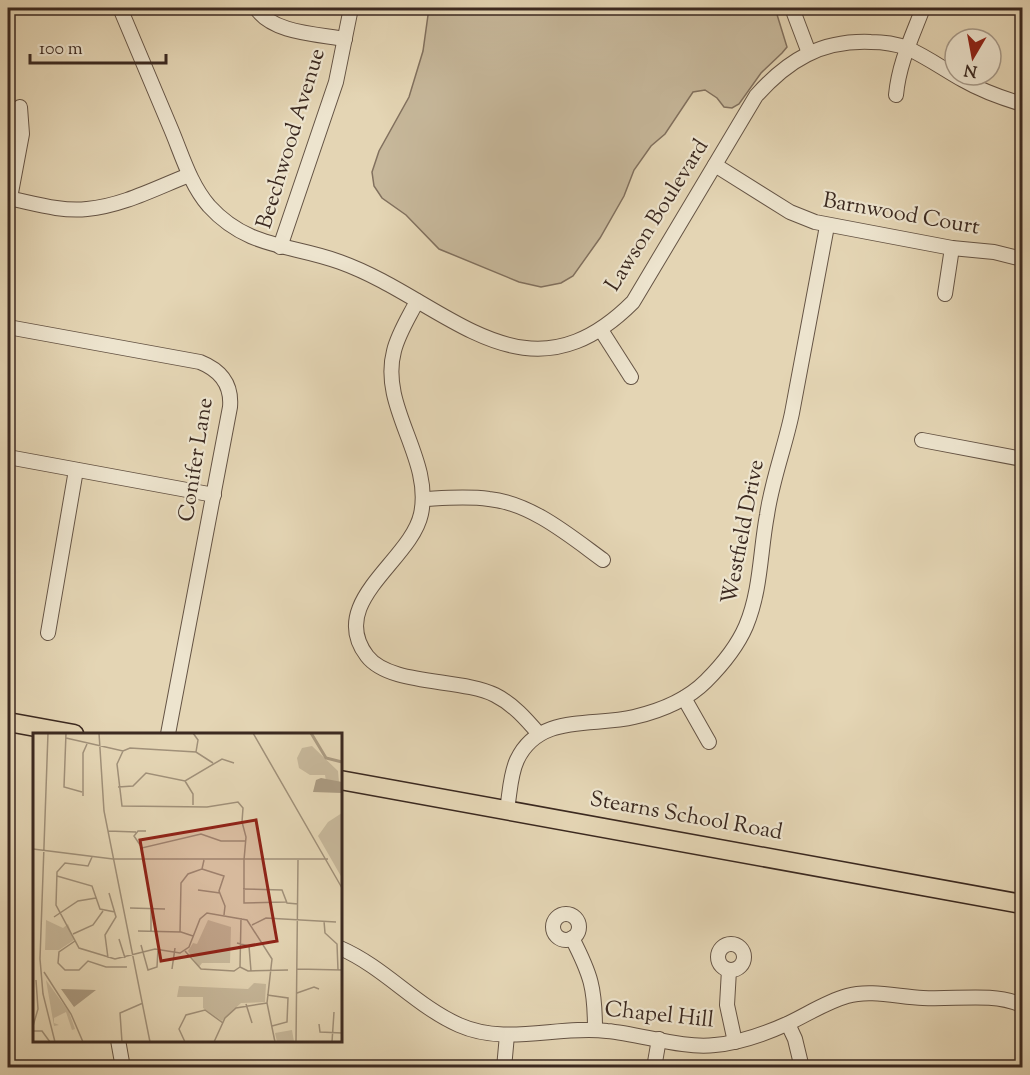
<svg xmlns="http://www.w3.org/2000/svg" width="1030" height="1075" font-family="'Sorts Mill Goudy',serif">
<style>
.green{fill:#c7b89b;stroke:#81705e;stroke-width:1.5}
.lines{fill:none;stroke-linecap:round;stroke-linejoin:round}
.minor-casing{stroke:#655445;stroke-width:16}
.major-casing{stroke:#3b2920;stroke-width:21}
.minor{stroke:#ede4ce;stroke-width:14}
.major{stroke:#e4d5b4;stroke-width:18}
.labels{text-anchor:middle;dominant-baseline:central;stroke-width:4.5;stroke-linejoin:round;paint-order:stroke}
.street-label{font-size:22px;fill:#3b2920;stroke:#ede4ce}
.inset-river{fill:none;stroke:#ab9b82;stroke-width:3}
.inset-road{fill:none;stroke:#a09079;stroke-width:1.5}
.view{fill:#8f2418;fill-opacity:0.15;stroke:#8f2418;stroke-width:3}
.inset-edge{fill:none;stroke:#3b2920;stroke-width:3}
</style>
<rect width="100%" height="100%" fill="#e4d5b4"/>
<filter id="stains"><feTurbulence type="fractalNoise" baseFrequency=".00333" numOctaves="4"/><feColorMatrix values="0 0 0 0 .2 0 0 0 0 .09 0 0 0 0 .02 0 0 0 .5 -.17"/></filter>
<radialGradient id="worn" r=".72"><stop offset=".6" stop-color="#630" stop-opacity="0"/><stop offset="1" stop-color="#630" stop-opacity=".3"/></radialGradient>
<polygon class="green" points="429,8 775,8 787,47 782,53 761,73 739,104 732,108 724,107 717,98 705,90 693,92 665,134 651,146 634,170 624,196 600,238 573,276 561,283 541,287 519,282 439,249 406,215 382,198 374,186 372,172 379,151 409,97 423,51"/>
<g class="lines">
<g class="minor-casing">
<g id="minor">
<path d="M120,8C137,48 154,88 171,129C182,155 190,184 209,206C248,249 291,244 340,262C446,300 524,411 633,302L756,96C788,60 821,40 871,42C883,42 896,44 907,48C927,57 945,70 963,80C982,91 1002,98 1022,104"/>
<path d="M256,8C272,33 317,34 345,39"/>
<polyline points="792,8 809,53"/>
<path d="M896,95C899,63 912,37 923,8"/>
<polyline points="715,165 790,212 815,222 952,248 994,252 1022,259"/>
<path d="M8,198C33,203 61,212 87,209C122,206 156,188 189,175"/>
<polyline points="10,198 22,134 20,107"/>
<polyline points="280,247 336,82 351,8"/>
<polyline points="945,294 952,248"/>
<path d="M417,301C409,317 398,334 394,351C379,407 433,458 421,514C411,561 326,602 367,656C390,686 461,678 495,695C513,704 526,719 539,734"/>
<path d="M8,327L200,362C220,370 232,384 230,407L168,734"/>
<polyline points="601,330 631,377"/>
<polyline points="922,440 1022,459"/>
<polyline points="8,457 214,495"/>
<path d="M423,499C445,498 467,496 489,499C531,503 570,536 603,560"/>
<polyline points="48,633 76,470"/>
<polyline points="684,698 709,742"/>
<path d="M507,809C510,793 510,775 517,760C539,713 593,727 634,717C660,711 687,700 706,681C722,665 737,647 746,626C761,590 760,552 767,515C772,480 785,447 792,413C804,351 815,288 827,226"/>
<circle cx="566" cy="927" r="13"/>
<path d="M572,938C591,975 595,988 595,1030"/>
<circle cx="731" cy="957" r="13"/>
<path d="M340,948C384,967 416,1006 459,1025C506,1046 558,1025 607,1031C641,1034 683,1049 715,1045C740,1043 767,1033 789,1023C808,1014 826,1002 847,996C870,989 899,997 923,998C956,1000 991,992 1022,1005"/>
<polyline points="729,970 727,1005 735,1042"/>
<polyline points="788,1024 795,1039 802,1068"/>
<polyline points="118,1040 123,1068"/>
<polyline points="504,1068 507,1035"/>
<polyline points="654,1068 659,1039"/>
</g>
</g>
<g class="major-casing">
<g id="major">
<polyline points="8,722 74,734"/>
<polyline points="340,780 1022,904"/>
</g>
</g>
<use href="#minor" class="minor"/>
<use href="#major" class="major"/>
</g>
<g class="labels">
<g class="street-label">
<text transform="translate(292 139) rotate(-73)">Beechwood Avenue</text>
<text transform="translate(901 215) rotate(10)">Barnwood Court</text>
<text transform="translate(658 216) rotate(-58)">Lawson Boulevard</text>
<text transform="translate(197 460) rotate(-81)">Conifer Lane</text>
<text transform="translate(744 532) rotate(-79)">Westfield Drive</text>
<text transform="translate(686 817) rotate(10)">Stearns School Road</text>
<text transform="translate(659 1016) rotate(6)">Chapel Hill</text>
</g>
</g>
<g transform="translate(33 733)">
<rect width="309" height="309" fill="#e4d5b4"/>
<path d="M279,13L305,38L306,49L293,48L292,42H277L266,35L264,25L269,15ZM309,80V145L285,103L295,89ZM13,187L30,195L35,191L41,207L26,217H12ZM175,187L198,194L197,230H169L166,234L155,218L160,210L164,211ZM13,247L36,279L42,296L39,297L33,279L21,285V290L26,292L21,293ZM221,250L233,251L232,269L208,270L189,288L170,275V264H144L146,253L215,256ZM259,297L261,309H244L242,300Z" fill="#c7b89b"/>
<path d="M288,45L309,49V60L280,59L283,47ZM28,256H29L63,257L41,274Z" fill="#ab9b82"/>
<path class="inset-river" d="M278,0L293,25L309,29"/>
<path class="inset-road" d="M15,0L7,226L10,261L22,309M33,0L31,54L49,59M66,0L71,78L117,309M160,0L165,7L163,19M220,0L309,155M33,5L90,18L97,15L163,19L180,30M90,18L84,31L89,73L174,74L205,69L210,75L209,89L213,104L211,127M152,48L160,61V72M85,54L100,53L113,40L152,48L189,26L201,30M50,63V20L54,11M75,98L103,99M113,98H105L101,103L109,115L168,101L188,108H213M0,116L80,126H295M59,124L55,133L32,130L24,139L23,172L46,215L82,226L122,216L147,220L156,214L167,186L174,180L214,187L239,226L234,270L242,309M211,125V170L253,169M169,136L191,143L186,158L192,173L191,182M24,143L59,153L67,176L82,179M210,156L249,157L254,170L265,171M165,157L187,160M97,175L132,176M21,184L45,168L63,165M208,185L207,234L215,238L255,237M291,188L292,200L304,211L305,237M219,192L233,185L303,189M105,198L148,199L160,203M118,198V176M147,199L148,150L155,141L169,136L171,127M40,201L60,192L70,178M86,206L92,225M42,208L26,219L25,230L32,237H46L55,228L73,234H94M204,210L216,213L218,238M108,212L115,237L124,234L125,216M152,218L168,236L201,238L207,234M75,225L72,202L83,184L76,160M139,236L142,215M264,236L309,237M11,239L38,281L50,309M264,260L281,254L286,256M234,262L255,265L254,289L239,293M213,271L219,290M286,291L287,299L309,300M0,293L5,276L3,247M0,298H9L17,309M89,309L87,280L110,270M152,309L146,296L153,282L172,277L190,290M181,309L192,285L203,275L234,270M263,309L265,127M299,309L301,279"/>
<path class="view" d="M223,87L244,208L128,228L107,107Z"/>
<rect width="309" height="309" class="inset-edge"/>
</g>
<rect width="1030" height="1075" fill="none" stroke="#e4d5b4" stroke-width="30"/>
<rect x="9" y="9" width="1012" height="1057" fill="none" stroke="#3b2920" stroke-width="3"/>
<rect x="15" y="15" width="1000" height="1045" fill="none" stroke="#3b2920" stroke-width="1.5"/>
<g transform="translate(973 57) rotate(190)"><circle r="28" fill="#ede4ce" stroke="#a69988" stroke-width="1.5"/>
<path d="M0-4.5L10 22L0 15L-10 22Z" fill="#8f2418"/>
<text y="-9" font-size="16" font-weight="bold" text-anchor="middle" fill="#3b2920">N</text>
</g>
<path d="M30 54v9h136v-9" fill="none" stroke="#3b2920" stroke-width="3"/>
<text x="39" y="54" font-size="18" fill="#3b2920" stroke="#ede4ce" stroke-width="4.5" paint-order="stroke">100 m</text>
<rect width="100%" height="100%" filter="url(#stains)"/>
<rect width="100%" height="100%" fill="url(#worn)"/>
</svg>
